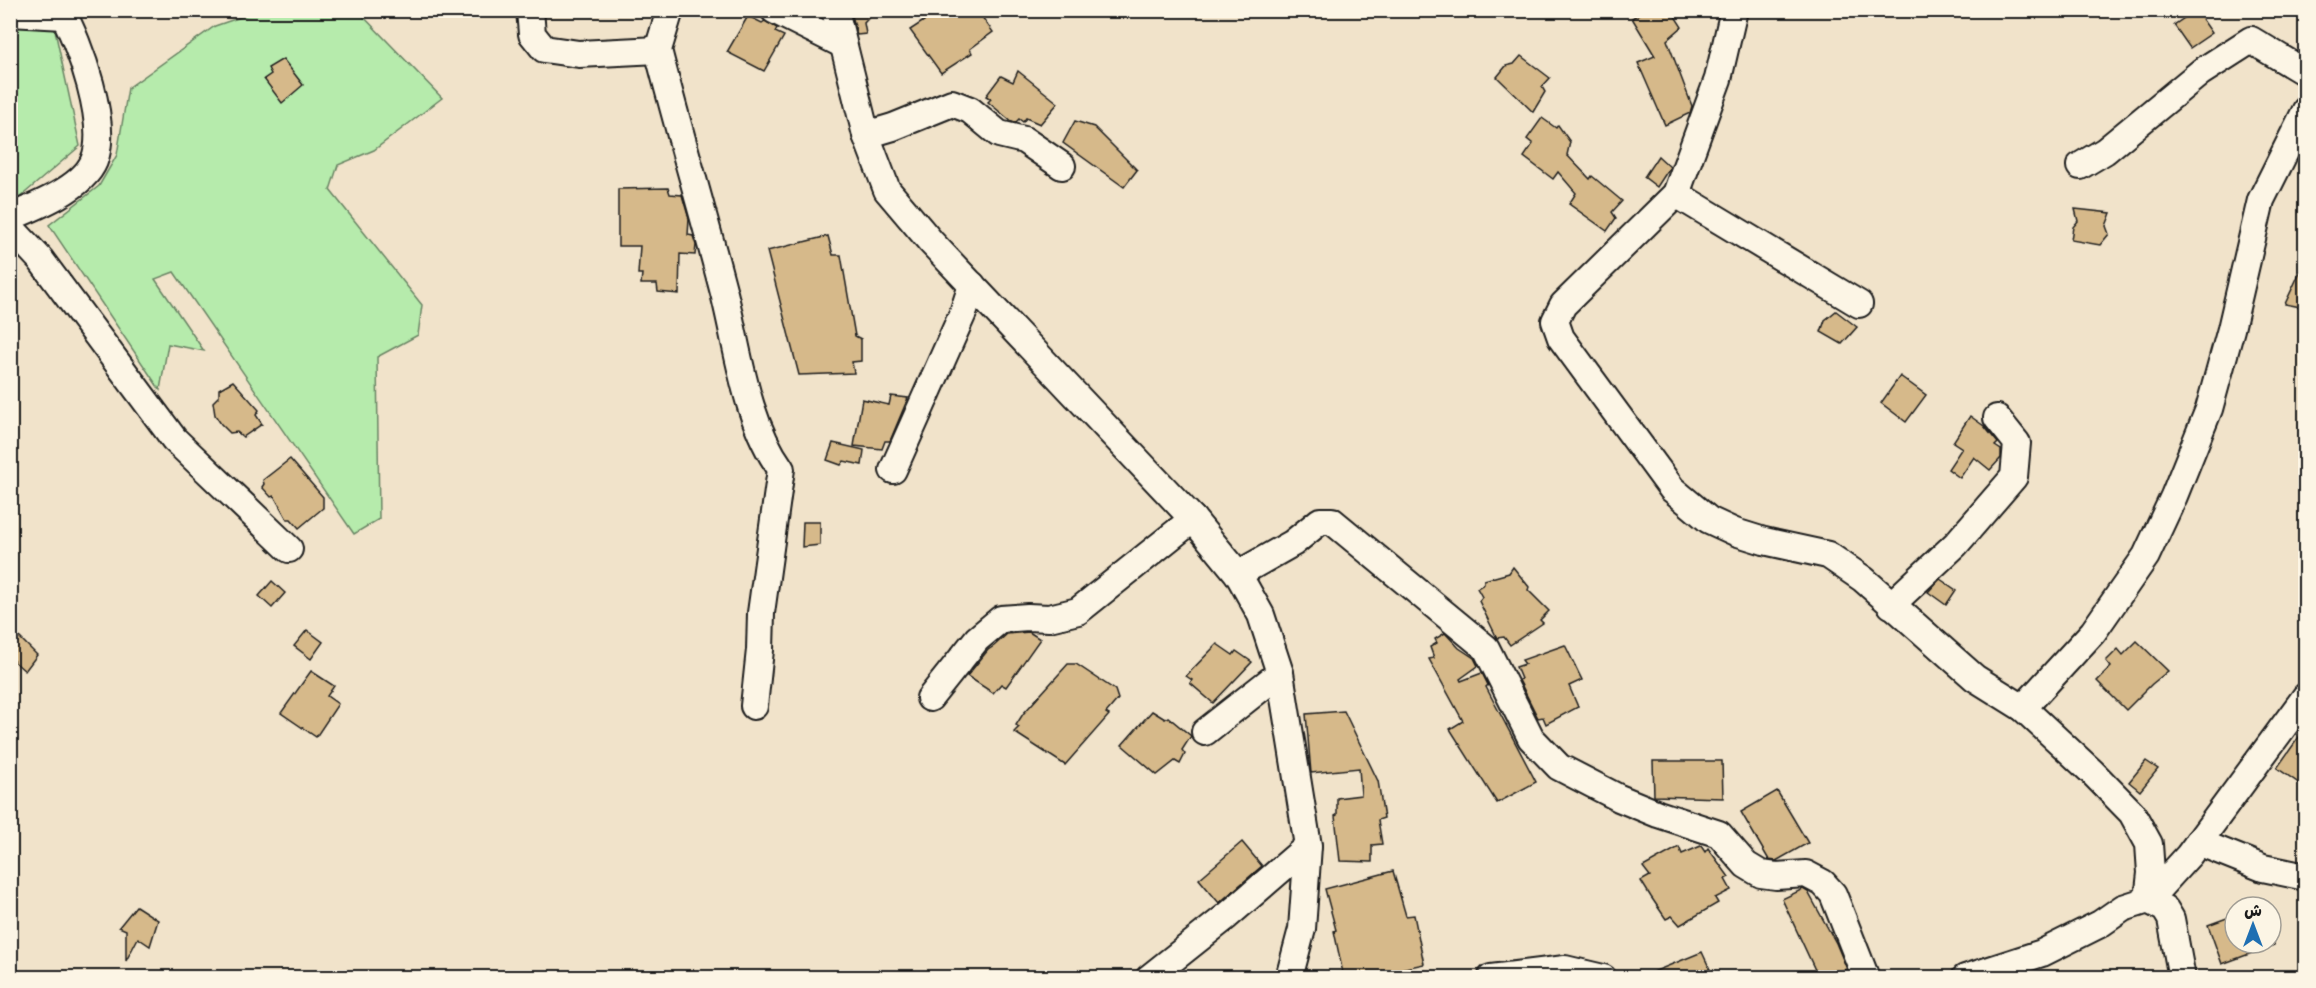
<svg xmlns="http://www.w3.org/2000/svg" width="2316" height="988" font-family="'Indie Flower','Playpen Sans Arabic',sans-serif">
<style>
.green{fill:#b6ebac;stroke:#698464;stroke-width:1.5}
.building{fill:#d6b98a;stroke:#1c1c1c;stroke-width:1.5}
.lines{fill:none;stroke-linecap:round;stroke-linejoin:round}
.minor-casing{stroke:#1c1c1c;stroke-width:30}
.minor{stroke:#fcf5e5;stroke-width:26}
</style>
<rect width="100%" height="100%" fill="#f1e3ca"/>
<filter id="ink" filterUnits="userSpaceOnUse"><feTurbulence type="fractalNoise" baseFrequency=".0167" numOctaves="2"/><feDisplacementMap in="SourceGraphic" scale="12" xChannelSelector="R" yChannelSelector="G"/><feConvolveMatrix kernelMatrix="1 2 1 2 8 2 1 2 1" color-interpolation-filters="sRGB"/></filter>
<g filter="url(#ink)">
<g class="green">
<polygon points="258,11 358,11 442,98 374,150 338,165 330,190 422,305 418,335 377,357 379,519 354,534 174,272 155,279 204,351 168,344 160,390 49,225 99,186 117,155 128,88 215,26"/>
<polygon points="11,21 54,26 80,146 19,198 11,196"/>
</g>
<g class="building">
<polygon points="856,10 876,10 864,23 866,34 857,35 852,15"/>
<polygon points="925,10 977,10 993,32 970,49 972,53 941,73 910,30 930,17"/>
<polygon points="1645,10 1671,10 1682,27 1667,40 1692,106 1690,113 1665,125 1638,63 1655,56 1632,18"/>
<polygon points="2196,10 2212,33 2190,48 2174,25"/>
<polygon points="748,16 762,23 765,21 777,28 775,32 784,36 764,71 727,52"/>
<polygon points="1521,56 1550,78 1542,87 1545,92 1533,112 1497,77 1506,66 1514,64"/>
<polygon points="283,59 303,85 282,103 264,79 271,74 268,68"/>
<polygon points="1018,71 1058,103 1040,124 1026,118 1023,122 1019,119 1015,123 1012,122 988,102 991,99 986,96 1001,76 1013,82"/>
<polygon points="1542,118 1556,128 1558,125 1570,142 1567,155 1590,179 1592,176 1622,201 1612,212 1616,218 1607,231 1569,204 1576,193 1558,172 1553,179 1524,157 1533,144 1527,139"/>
<polygon points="1075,121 1094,127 1137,170 1124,187 1063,143"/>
<polygon points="1658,156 1670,167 1657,187 1644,177"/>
<polygon points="668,188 670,194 682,195 689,219 688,235 693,236 696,245 695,255 680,254 679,294 658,292 657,284 641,284 642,274 638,274 640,246 618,246 618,189"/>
<polygon points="2075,209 2111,213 2106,226 2109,234 2100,245 2071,240 2073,227 2078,221"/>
<polygon points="828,236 833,255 841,255 855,336 861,339 861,361 852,362 854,373 799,375 767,251"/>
<polygon points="2306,259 2306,308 2285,304"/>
<polygon points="1836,311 1857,327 1842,344 1821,332 1825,320"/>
<polygon points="1900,376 1926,395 1906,422 1881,403"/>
<polygon points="233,381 259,410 256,415 262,424 243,437 237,432 230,433 221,424 215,415 213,402 219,396 219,389"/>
<polygon points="891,396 908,398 890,441 885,441 882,449 854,446 862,399 889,405"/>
<polygon points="1970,416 1984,426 1998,443 1995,446 2001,450 2001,458 1990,470 1974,457 1960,478 1948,469 1962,448 1953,442"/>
<polygon points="833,443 864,450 862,465 844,461 841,465 827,460"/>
<polygon points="290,459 323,497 323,508 299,528 291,519 287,519 274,496 271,497 262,487 264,484 263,480"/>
<polygon points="803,522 820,522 820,545 802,547"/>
<polygon points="1513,567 1529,587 1528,590 1549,611 1540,620 1543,623 1510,645 1504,637 1497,638 1479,601 1482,597 1477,588 1484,584 1484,580 1509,573"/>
<polygon points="1940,579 1956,590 1946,605 1928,592"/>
<polygon points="272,581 285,593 272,608 259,596"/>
<polygon points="10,628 37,655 25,671 10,658"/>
<polygon points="307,630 323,642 311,659 294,646"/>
<polygon points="1029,632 1040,639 1006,687 1001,684 993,693 967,676 988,650 994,646 1007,634"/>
<polygon points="1445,633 1459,648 1474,658 1478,666 1460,679 1461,681 1482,673 1488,685 1486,687 1536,782 1497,803 1450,729 1463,721 1429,659 1434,658 1430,647 1437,643 1435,639"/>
<polygon points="2137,641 2168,671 2152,684 2126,710 2097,681 2111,667 2106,661 2118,649 2123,655"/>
<polygon points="1217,644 1233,655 1236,651 1252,662 1213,703 1190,683 1192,680 1186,676"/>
<polygon points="1565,645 1582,680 1569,686 1578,707 1546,724 1543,717 1538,718 1519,680 1521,679 1516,667 1525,664 1522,660"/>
<polygon points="1068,664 1076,664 1115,690 1118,699 1106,713 1109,715 1065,765 1014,732 1019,727 1016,725 1023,714"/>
<polygon points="311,671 334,686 327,696 338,704 316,737 281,713"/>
<polygon points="1152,711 1165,719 1168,717 1191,736 1182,750 1185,754 1180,764 1175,761 1157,775 1122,745"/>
<polygon points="1344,711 1378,781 1384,818 1378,820 1382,844 1372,845 1372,862 1340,861 1335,816 1337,815 1337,798 1361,795 1359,768 1311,773 1306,714"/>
<polygon points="2306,727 2306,788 2277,768"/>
<polygon points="1653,761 1722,761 1723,798 1654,796"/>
<polygon points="2146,761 2158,769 2140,791 2129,782"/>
<polygon points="1777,791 1808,843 1776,861 1769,860 1741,812"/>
<polygon points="1242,842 1262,866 1219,903 1199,879"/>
<polygon points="1701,846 1705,852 1708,848 1729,877 1725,879 1731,890 1715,898 1718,903 1680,925 1672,916 1666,919 1651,897 1641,881 1650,876 1643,867 1679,847 1682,854"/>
<polygon points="1393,871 1406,916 1414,915 1424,964 1359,978 1344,978 1334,931 1336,930 1325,889"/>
<polygon points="1803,889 1808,892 1836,943 1847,969 1825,976 1822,972 1816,972 1782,899"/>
<polygon points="136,906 158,920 150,946 138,938 126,961 126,930 119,927"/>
<polygon points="2235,915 2235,943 2274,943 2274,945 2222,964 2208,925"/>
<polygon points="1702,952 1714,978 1642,978 1641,977"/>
</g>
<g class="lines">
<g class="minor-casing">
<g id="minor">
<polyline points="530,10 532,34 544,49 579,54 658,50"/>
<path d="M670,10L658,50C679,132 703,212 724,293C739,352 745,419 781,469L761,613L760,650L754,706"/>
<polyline points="774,10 842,44"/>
<polyline points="835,10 866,135 887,190 931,242 1193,519 1238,574 1261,615 1280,673 1308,846 1302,929 1289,978"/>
<polyline points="1734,10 1718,79 1676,194 1563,305 1555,321 1561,338 1672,489 1709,520 1735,532 1764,541 1828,555 1863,579 1975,678 2023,708 2092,772 2132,813 2149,844 2151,873 2148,900"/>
<polyline points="10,13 64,16"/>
<polyline points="866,135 893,127 952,103 970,110 999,134 1024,140 1062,166"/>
<polyline points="2080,166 2105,151 2201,72 2251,40 2306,73"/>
<polyline points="1676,194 1859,304"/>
<path d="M10,217C35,207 83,188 94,161C109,125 80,43 61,10"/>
<polyline points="10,227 40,259 174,439 289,549"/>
<polyline points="893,470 963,313 972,285"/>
<polyline points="1238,574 1293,543 1320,521 1332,521 1486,648 1531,738 1559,767 1619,798 1658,814 1719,834 1746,865 1761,874 1776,876 1806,874 1823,883 1833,894 1866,978"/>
<polyline points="1891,605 1956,544 2014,477 2017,443 1997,418"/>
<polyline points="930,698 977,639 1001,619 1028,617 1049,618 1078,611 1193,519"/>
<polyline points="2023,708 2093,632 2146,556 2174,496 2209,409 2231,329 2261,200 2306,110"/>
<polyline points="1205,732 1280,673"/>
<polyline points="2198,842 2263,868 2306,877"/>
<polyline points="2148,900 2165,909 2171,919 2182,978"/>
<polyline points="1149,978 1227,916 1308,846"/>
<polyline points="1491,978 1565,969 1603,978"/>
<polyline points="1965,978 2042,953 2100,924 2123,908 2148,900 2189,855 2306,696"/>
</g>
</g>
<use href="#minor" class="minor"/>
</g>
</g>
<rect width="2316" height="988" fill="none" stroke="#fcf5e5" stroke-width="36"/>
<rect x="18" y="18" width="2280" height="952" fill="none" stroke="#1c1c1c" stroke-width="2" filter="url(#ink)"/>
<g transform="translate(2253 925)"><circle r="28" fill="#fcf5e5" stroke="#a29e95" stroke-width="1.5"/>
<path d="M0-4.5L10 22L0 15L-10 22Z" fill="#1f6fb2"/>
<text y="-9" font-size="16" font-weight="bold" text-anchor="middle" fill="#1c1c1c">ش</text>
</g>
</svg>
